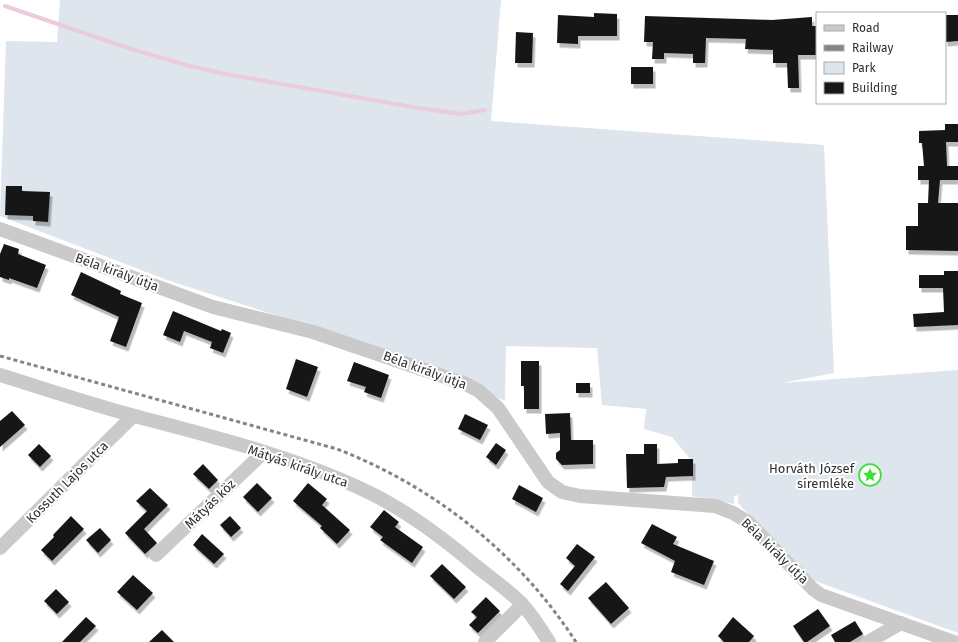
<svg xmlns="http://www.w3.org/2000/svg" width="958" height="642" font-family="'Fira Sans',sans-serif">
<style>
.green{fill:#dee5ec}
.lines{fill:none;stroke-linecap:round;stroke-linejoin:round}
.stream{stroke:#ebcbdd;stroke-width:4}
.building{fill:#171717;filter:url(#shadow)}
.street{stroke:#cacaca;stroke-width:14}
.rail{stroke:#858585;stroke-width:3;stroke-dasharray:4 3;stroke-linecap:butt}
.labels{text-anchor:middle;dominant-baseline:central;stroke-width:4;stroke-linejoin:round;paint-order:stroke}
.street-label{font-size:13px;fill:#303030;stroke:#fff}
.poi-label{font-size:13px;fill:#303030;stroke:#fff;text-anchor:end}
</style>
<defs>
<filter id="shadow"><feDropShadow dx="2.5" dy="4.5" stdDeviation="0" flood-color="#0004"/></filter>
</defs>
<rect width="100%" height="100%" fill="#fff"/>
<polygon class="green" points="60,0 501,0 491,121 824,145 834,373 782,383 958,370 958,633 807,578 738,503 738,495 734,496 734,504 692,496 692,461 672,437 644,429 646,409 602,405 597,348 506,346 505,401 417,361 167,280 0,216 6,41 57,42"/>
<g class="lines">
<polyline class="stream" points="5,6 128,48 186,65 225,74 418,108 462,114 485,110"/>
</g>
<g class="building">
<polygon points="594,13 617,14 617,36 578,36 578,44 557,43 558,15 594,17"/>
<polygon points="945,15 958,15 958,41 945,42"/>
<polygon points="645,16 772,20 812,17 812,26 817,26 816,55 798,55 799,88 788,88 787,63 773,63 773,50 745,49 746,39 706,38 705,63 693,63 693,54 664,53 664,59 652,59 653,42 644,42"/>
<polygon points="516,32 533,33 532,63 515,63"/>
<rect x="631" y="67" width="22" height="17"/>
<polygon points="945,124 958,124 958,142 946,142 947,166 958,166 958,180 940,180 938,203 958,203 958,251 906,250 906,226 918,226 918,203 928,203 929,180 918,180 918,166 924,166 922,143 919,143 919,131 945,130"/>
<polygon points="6,186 22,186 22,191 50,192 48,222 33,221 33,216 5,215"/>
<polygon points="4,244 19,249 18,254 46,265 37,288 9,278 9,280 0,277 0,254"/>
<polygon points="944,271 958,271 958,325 914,327 913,314 944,312 943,288 919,288 919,275 944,275"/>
<polygon points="81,272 121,291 120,294 142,303 126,347 110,341 119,317 71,295"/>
<polygon points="173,311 221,331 222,329 231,333 223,353 210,348 212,342 184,331 180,342 163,335"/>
<polygon points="296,359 318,367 307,397 286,389"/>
<polygon points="521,361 539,361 539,409 524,409 524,386 521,386"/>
<polygon points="354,362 389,375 381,398 364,392 366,387 347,381"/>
<rect x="576" y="383" width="14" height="10"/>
<polygon points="12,411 25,425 0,447 0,421"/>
<polygon points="570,413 571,440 593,440 593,464 562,465 556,459 556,453 560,450 560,433 546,434 545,414"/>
<polygon points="465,414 488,425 480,440 458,429"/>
<polygon points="496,443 506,450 496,465 486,457"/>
<polygon points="39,444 51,456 40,467 28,455"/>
<polygon points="644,444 657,444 657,464 678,463 678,459 693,459 693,476 666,477 664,487 627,488 626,454 644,454"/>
<polygon points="203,464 218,480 209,489 193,474"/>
<polygon points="257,483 272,498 258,512 243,497"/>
<polygon points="308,483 327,499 322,505 350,530 337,544 320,528 322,526 293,501"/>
<polygon points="519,485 543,498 536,512 512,499"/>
<polygon points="150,488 168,505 144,529 157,543 145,554 125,533 147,511 136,501"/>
<polygon points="384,510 399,522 395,527 423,547 412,563 380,540 383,537 370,527"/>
<polygon points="71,516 84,529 52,561 41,550 54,537 53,535"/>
<polygon points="230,516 241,528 231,537 220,525"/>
<polygon points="652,524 677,537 673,544 714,561 704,585 671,572 675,561 641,543"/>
<polygon points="100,528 111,540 98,553 86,540"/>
<polygon points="202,534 224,554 214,564 193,545"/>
<polygon points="577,544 595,557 568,591 560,584 575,566 566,558"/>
<polygon points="442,564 466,587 454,599 430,576"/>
<polygon points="133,575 153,593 137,610 117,592"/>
<polygon points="606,582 629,608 611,624 588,598"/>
<polygon points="56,589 69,602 57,614 44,601"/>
<polygon points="486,597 500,611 478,633 469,625 477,617 471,612"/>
<polygon points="818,609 830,626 807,642 804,642 793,626"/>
<polygon points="86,617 96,626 80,642 62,642"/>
<polygon points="733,617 754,636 749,642 724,642 718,636"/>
<polygon points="855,621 863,634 850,642 835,642 831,635"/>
<polygon points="162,630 174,642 149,642"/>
</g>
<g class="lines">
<g class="street">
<polyline points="0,229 213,307 313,332 466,384 479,391 498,408 548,482 562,492 580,496 715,506 733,513 748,522 813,589 821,595 954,642"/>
<path d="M0,375C45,389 90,404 135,416C213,437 297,457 370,493C409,512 443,538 476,566C491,578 508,590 522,604C532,615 541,629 549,642"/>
<polyline points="0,548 133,416"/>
<polyline points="156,555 263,453"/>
<polyline points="485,642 522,605"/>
<polyline points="868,642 901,623"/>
</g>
<path class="rail" d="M0,356L337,449C435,487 519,554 576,642"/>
</g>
<defs>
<g id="sight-ring" transform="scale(1.15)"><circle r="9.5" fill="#fff" stroke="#3ee038" stroke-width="1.5"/><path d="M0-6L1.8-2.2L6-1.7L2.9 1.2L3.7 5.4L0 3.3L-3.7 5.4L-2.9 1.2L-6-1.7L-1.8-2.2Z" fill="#3ee038"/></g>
</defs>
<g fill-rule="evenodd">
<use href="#sight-ring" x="870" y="475"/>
</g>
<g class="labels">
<g class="street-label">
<text transform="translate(117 272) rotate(20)">Béla király útja</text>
<text transform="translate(425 370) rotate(20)">Béla király útja</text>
<text transform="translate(298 466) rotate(19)">Mátyás király utca</text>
<text transform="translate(67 482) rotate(-45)">Kossuth Lajos utca</text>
<text transform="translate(210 504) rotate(-44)">Mátyás köz</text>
<text transform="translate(775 551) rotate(44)">Béla király útja</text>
</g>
<g class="poi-label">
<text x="854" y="468">Horváth József<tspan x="854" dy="15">síremléke</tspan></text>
</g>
</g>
<rect x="816" y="12" width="130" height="92" fill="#ffffff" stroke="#acacac"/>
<rect x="824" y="25" width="20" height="6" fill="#cacaca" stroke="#acacac"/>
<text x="852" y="32" font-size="12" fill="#303030">Road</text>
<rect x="824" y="45" width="20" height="6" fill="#858585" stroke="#acacac"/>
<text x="852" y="52" font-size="12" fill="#303030">Railway</text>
<rect x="824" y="62" width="20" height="12" fill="#dee5ec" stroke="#acacac"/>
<text x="852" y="72" font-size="12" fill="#303030">Park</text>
<rect x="824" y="82" width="20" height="12" fill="#171717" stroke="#acacac"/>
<text x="852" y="92" font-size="12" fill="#303030">Building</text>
</svg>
